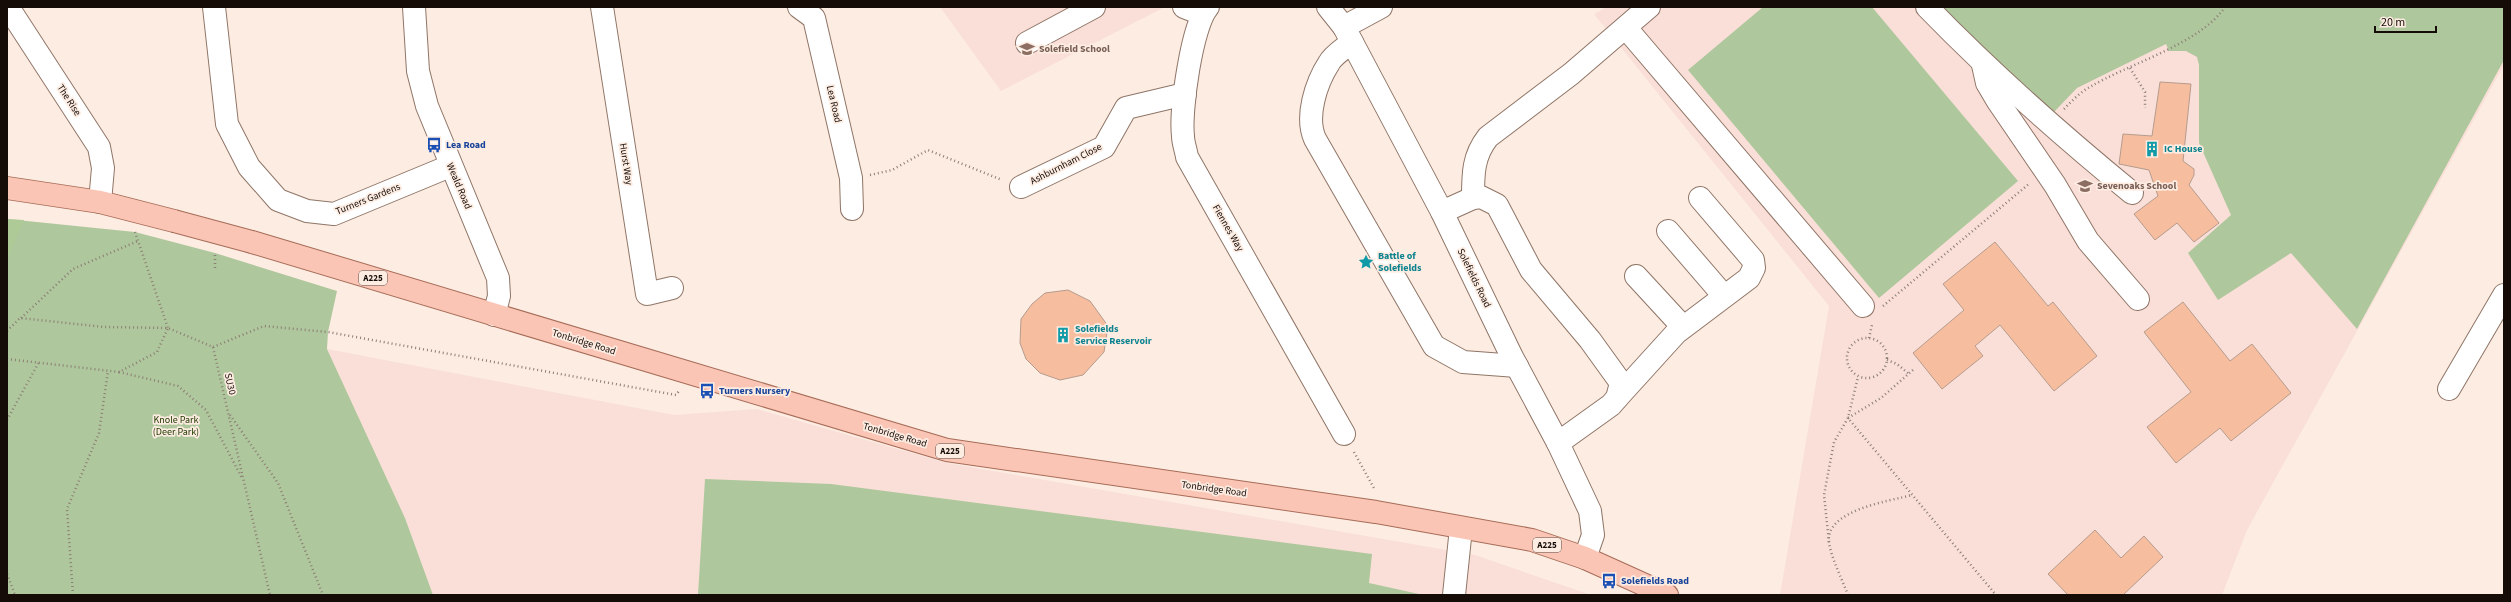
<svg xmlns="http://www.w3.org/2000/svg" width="2511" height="602" font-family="'Source Sans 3',sans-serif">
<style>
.education{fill:#f9dfd8}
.green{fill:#afc79c}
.forest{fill:#adca97}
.building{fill:#f6be9f;stroke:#b69b8d}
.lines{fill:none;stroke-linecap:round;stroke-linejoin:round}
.minor-casing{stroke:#8f7567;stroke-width:24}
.major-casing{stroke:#a76c58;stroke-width:24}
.path{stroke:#8b7e76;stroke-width:2.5;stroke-dasharray:1 3;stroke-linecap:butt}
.minor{stroke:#fff;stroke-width:22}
.major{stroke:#fac5b5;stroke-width:22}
.major-bridge-casing{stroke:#a76c58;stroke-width:24;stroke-linecap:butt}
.major-bridge{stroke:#fac5b5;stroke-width:22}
.labels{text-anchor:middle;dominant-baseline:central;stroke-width:3.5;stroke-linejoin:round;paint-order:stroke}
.shield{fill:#fdece2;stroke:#5b4f49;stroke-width:1}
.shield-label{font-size:9px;font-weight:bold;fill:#150c07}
.education-label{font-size:10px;font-weight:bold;fill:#785e54;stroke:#fdece2;text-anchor:start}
.street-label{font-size:10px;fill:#150c07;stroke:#fdece2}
.transit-label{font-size:10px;font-weight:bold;fill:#164399;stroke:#fdece2;text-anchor:start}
.culture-label{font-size:10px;font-weight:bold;fill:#0d838f;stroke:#fdece2;text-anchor:start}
.park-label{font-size:10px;fill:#213a01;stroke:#fdece2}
</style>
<rect width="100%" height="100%" fill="#fdece2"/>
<g class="education">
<polygon points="940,7 1165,7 1001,91"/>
<polygon points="1607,7 2504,7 2504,65 2247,530 2222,595 1780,595 1829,306 1594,14"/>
<polygon points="327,349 674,415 757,409 947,463 1475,555 1591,595 433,595 405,518"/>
</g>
<g class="green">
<polygon points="1763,7 1872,7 2018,181 1879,298 1688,70"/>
<polygon points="1934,7 2504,7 2504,60 2357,329 2291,253 2218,300 2188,253 2231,215 2199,143 2199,65 2197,57 2186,51 2169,51 2166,44 2077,88 2053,113"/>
<polygon points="7,219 135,232 215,253 337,291 328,332 327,349 405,518 433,595 7,595"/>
<polygon points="705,479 831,484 1372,554 1369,583 1419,594 698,595"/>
</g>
<polygon class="forest" points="7,219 24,220 7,261"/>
<g class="building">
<polygon points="2160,82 2191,84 2183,161 2194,169 2194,175 2189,185 2219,223 2194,242 2177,223 2155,240 2134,214 2158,196 2149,170 2119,164 2123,134 2152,136"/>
<polygon points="1995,242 2048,306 2053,302 2097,356 2054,391 2000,325 1975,346 1983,356 1942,389 1913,353 1964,310 1943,284"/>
<polygon points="1068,290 1090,301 1108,326 1104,352 1083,375 1060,380 1040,373 1026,359 1020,343 1021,319 1032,304 1045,293"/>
<polygon points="2183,302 2230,361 2252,344 2291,393 2231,441 2220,428 2176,463 2147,427 2191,392 2144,332"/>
<polygon points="2095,530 2121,558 2144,536 2163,557 2123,595 2068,595 2048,574"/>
</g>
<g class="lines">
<g class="minor-casing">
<g id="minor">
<polyline points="8,7 99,147 103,168 100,202"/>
<polyline points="214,7 227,124 249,167 278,200 307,211 334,214 450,166"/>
<polyline points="414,7 418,71 427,106 498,278 499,296 494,315"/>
<polyline points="602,7 647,294 672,288"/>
<polyline points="799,7 814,18 851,178 852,209"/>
<polyline points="1184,7 1202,14"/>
<path d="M1208,7C1192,24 1180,111 1183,136C1183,143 1186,150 1187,157L1344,434"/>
<polyline points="1328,7 1344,27 1442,212 1512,357 1558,443 1590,511 1593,535 1585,558"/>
<path d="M1927,7C1992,74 2060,134 2132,193"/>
<polyline points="1344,27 1381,7"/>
<polyline points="1626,28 1863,306"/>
<path d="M1352,42C1345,48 1333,55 1329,63C1316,83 1305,117 1315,139L1434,346L1463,362L1517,366"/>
<polyline points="1027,43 1094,7"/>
<polyline points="1983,65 1987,83 1997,100 2055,185 2088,241 2138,299"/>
<polyline points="1021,187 1104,147 1126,108 1185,94"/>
<path d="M1473,198C1473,174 1473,156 1488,137L1571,74L1649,7"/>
<polyline points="1442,212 1473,198 1481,197 1497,205 1531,270 1590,340 1621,383 1617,398 1611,405 1558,443"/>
<polyline points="1668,231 1724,296"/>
<polyline points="1636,276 1683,327"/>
<polyline points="2449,389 2504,295"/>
<polyline points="1617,398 1676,333 1749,278 1754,268 1753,260 1700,198"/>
<polyline points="1454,595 1461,528"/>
</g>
</g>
<g class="major-casing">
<g id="major">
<polyline points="7,188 100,202 174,221"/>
<polyline points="252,242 947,450 1376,512 1532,540 1585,558 1667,595"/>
</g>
</g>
<g class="path">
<polyline points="2130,68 2145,92 2145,108"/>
<path d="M2064,109C2072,101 2080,92 2090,87C2128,64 2200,44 2225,7"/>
<polyline points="870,175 892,170 928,150 1002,180"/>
<polyline points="135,232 168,328"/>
<polyline points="215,268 215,253"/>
<polyline points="1883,306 2030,183"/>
<polyline points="21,318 73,269 138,241"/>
<polyline points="7,331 20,318 104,327 168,328 213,347 270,595"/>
<circle cx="1867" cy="358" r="20"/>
<polyline points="1869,338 1872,325"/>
<polyline points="213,347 264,326 328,332 676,395 679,391"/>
<polyline points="7,359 119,372 157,352 168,328"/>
<polyline points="1887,360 1897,364 1908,373"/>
<polyline points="1913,370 1881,398 1848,418 1996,595"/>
<polyline points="119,372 178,386 206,410 242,478"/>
<polyline points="230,415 278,483 323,595"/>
<polyline points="7,420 39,362"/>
<polyline points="1354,452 1375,490"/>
<polyline points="1829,542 1824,495 1834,442 1848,418 1858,377"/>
<polyline points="7,574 15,595"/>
<polyline points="73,595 67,509 99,433 108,371"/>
<path d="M1848,595C1842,579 1832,560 1829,543C1824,510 1890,501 1912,495"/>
</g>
<use href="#minor" class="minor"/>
<use href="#major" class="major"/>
<g class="major-bridge-casing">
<polyline id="major-bridge" points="174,221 252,242"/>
</g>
<use href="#major-bridge" class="major-bridge"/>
</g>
<defs>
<g id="school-bare" transform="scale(1.2)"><path d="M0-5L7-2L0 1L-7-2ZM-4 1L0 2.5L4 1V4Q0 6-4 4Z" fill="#8d6e63" stroke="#fdece2" stroke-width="2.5" paint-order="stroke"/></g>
<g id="bus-bare" transform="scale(1.2)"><path d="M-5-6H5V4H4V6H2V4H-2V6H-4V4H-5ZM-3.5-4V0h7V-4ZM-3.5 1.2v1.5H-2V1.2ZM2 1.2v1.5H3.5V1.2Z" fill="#1a4fb4" stroke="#fdece2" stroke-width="2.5" paint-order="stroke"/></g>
<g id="building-bare" transform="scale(1.2)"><path d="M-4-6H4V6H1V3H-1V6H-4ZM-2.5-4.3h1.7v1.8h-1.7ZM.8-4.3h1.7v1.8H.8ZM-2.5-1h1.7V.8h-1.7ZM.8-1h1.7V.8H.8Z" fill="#0f9aa8" stroke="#fdece2" stroke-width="2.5" paint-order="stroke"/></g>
<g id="sight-bare" transform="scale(1.2)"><path d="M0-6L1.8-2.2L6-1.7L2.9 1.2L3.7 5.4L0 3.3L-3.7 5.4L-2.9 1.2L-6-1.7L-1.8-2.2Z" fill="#0f9aa8" stroke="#fdece2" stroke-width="2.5" paint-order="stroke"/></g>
</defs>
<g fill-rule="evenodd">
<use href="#school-bare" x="1027" y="49"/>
<use href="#bus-bare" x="434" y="145"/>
<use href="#building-bare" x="2152" y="149"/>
<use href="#school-bare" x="2085" y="186"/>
<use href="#sight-bare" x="1366" y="262"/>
<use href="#building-bare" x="1063" y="335"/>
<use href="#bus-bare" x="707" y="391"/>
<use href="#bus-bare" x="1609" y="581"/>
</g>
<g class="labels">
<g class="shield">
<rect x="359" y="271" width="28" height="14" rx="3"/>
<rect x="936" y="444" width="28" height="14" rx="3"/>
<rect x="1533" y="538" width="28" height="14" rx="3"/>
</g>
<g class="shield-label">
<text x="373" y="278">A225</text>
<text x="950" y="451">A225</text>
<text x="1547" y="545">A225</text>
</g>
<g class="education-label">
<text x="1039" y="49">Solefield School</text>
<text x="2097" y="186">Sevenoaks School</text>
</g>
<g class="street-label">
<text transform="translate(69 100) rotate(57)">The Rise</text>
<text transform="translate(834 104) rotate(77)">Lea Road</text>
<text transform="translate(626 164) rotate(81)">Hurst Way</text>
<text transform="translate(1066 164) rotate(-27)">Ashburnham Close</text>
<text transform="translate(459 186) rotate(67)">Weald Road</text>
<text transform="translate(368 199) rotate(-22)">Turners Gardens</text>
<text transform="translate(1228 228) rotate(60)">Fiennes Way</text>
<text transform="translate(1474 278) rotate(64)">Solefields Road</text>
<text transform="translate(584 342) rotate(17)">Tonbridge Road</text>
<text transform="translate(230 384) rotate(77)">SU30</text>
<text transform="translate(895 435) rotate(16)">Tonbridge Road</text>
<text transform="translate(1214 489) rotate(8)">Tonbridge Road</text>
</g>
<g class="transit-label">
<text x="446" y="145">Lea Road</text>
<text x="719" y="391">Turners Nursery</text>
<text x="1621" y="581">Solefields Road</text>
</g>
<g class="culture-label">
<text x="2164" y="149">IC House</text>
<text x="1378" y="256">Battle of<tspan x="1378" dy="12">Solefields</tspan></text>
<text x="1075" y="329">Solefields<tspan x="1075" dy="12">Service Reservoir</tspan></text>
</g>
<g class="park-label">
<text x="176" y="420">Knole Park<tspan x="176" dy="12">(Deer Park)</tspan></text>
</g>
</g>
<rect width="2511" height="602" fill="none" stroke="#150c07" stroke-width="16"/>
<path d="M2375 26v6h61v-6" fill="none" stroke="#150c07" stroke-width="2"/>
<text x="2381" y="26" font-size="12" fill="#150c07" stroke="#fdece2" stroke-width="3" paint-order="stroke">20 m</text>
</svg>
